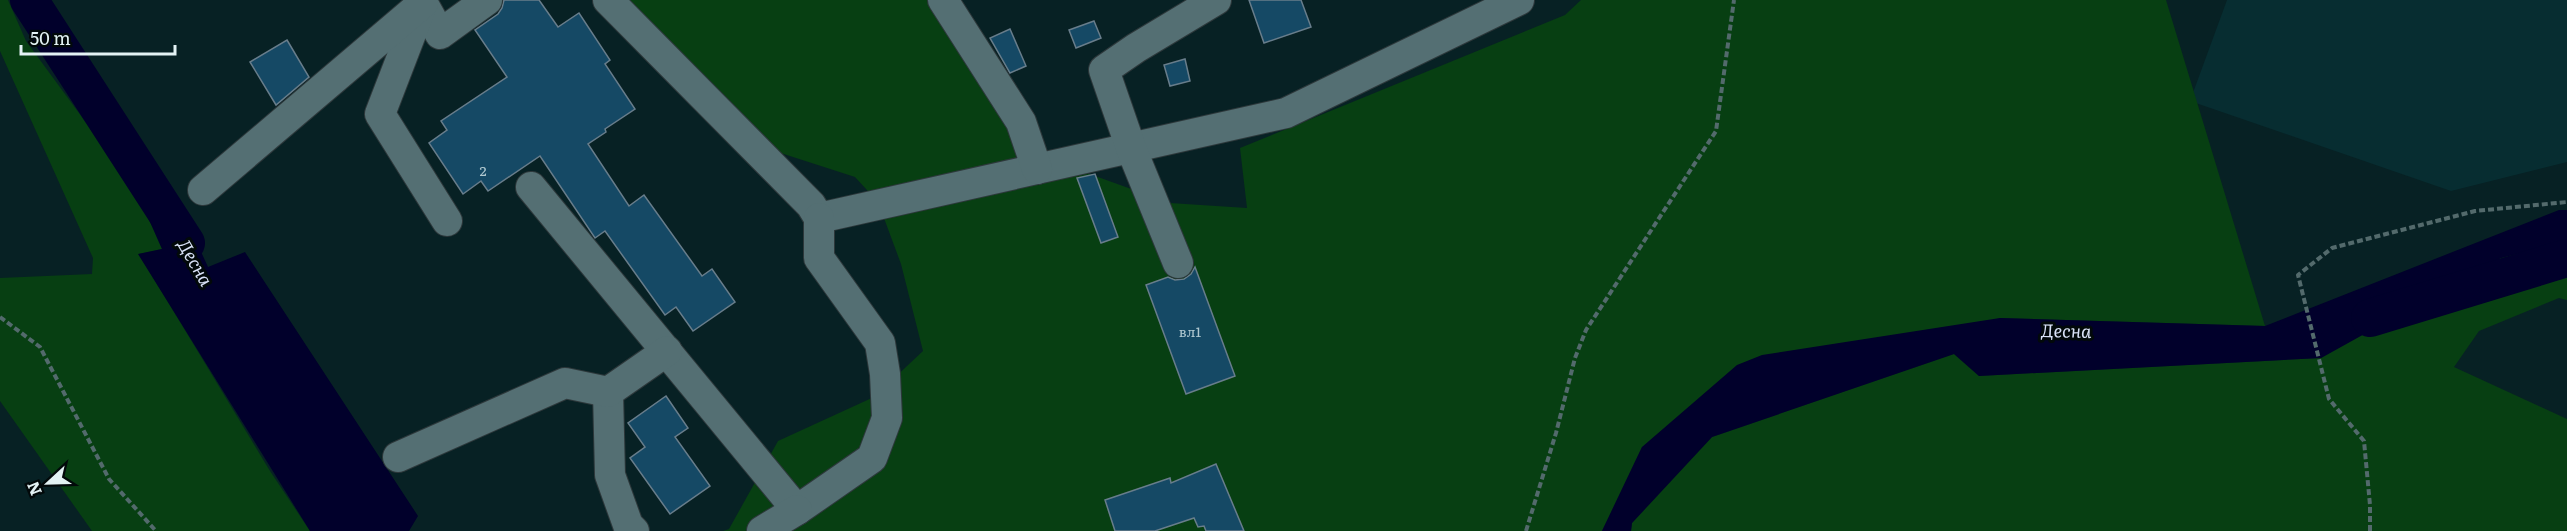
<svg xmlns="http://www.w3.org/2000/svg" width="2567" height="531" font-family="Literata,serif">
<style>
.built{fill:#072d31}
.green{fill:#073f12}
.water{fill:#01002b}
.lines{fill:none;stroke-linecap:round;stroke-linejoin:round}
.river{stroke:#01002b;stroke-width:38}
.building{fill:#154965;stroke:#687d8b;stroke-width:1.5}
.minor-casing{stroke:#2d383b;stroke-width:32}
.path{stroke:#536a6c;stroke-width:4;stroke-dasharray:6 3;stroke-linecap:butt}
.minor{stroke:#546f73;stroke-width:30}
.labels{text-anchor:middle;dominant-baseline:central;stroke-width:6;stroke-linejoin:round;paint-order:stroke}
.number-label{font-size:14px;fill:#b0c8d0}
.water-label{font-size:18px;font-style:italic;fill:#d9e2f7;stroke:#02090a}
</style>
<rect width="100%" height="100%" fill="#072124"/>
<polygon class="built" points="2227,0 2567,0 2567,162 2451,191 2190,101"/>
<g class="green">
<polygon points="0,0 8,0 26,41 126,177 147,215 162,249 139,254 270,471 310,531 92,531 0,401 0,278 92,274 93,258 0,51"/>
<polygon points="624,0 933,0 1017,134 1073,168 1170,203 1247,208 1240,148 1565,15 1581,0 2166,0 2265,326 2000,318 1642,447 1602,531 723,531 729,529 778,441 874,397 923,351 901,264 878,202 855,177 762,147"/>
<polygon points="2563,241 2567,241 2567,300 2559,298 2479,331 2454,367 2567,419 2567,531 1631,531 1632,523 1712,437 1954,354 1979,376 2321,358 2501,258"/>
</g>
<g class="water">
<polygon points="170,184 208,267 245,252 418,516 409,531 310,531 138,254 162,249 147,215"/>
<polygon points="2559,210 2567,210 2567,241 2501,258 2321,358 1979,376 1954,354 1712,437 1632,523 1631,531 1602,531 1642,447 1737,365 1762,355 2000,318 2265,326"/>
</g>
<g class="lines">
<g class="river">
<polyline points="29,0 186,243"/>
<polyline points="2370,318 2567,258"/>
</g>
</g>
<g class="building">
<polygon points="504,0 539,0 558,27 579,13 610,60 605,64 635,109 605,129 606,132 588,144 629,206 644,195 702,276 712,269 735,302 693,331 676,307 665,315 605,231 595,238 540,156 488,191 481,181 463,194 429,143 447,130 441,121 507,77 475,30 498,14 502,8"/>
<polygon points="1249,0 1301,0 1311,27 1264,43"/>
<polygon points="1094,21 1101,38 1076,48 1069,30"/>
<polygon points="1010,29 1026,66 1010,73 990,38"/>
<polygon points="287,40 309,77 276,105 250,62"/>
<polygon points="1185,59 1190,81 1170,86 1164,65"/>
<polygon points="1095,174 1118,237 1101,243 1077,178"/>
<polygon points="1195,267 1235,376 1186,394 1146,285 1168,277 1175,280 1184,279 1191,274"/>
<polygon points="666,396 688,428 675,437 710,486 670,514 630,458 645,447 628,423"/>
<polygon points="1216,464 1244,531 1206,531 1204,526 1198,527 1194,518 1155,531 1115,531 1105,500 1170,478 1171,483"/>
</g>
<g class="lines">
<g class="minor-casing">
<g id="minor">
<polyline points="421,0 440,34 487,0"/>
<polyline points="608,0 811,205 819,218 1286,113 1519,0"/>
<polyline points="943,0 1021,122 1037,169"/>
<polyline points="422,5 380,114 447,221"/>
<polyline points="531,187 797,510 872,458 887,418 885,374 880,343 819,258 819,218"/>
<polyline points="203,190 423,3"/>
<polyline points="1178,263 1131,148 1104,70 1136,48 1216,0"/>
<polyline points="608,392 610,475 628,525 634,531"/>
<polyline points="398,457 565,383 608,392 667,351"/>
<polyline points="762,531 797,510"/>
</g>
</g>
<g class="path">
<polyline points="0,317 40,347 109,479 156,531"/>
<polyline points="1526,531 1556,433 1575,358 1586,330 1716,131 1734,0"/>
<polyline points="2370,531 2370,505 2364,441 2329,399 2298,275 2332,248 2475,211 2567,202"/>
</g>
<use href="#minor" class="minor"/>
</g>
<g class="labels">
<g class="number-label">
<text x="483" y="170">2</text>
<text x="1190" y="331">вл1</text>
</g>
<g class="water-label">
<text transform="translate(196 262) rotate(60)">Десна</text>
<text transform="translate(2066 330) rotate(1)">Десна</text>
</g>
</g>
<g transform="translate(48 483) rotate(248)" stroke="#02090a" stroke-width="4.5" paint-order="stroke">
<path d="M0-4.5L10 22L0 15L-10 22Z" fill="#e3f2f4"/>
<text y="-9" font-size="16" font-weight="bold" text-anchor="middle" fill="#e3f2f4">N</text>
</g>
<path d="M21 45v9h154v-9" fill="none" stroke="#e3f2f4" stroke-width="3"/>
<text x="30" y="45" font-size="18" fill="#e3f2f4" stroke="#02090a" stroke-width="4.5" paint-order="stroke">50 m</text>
</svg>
